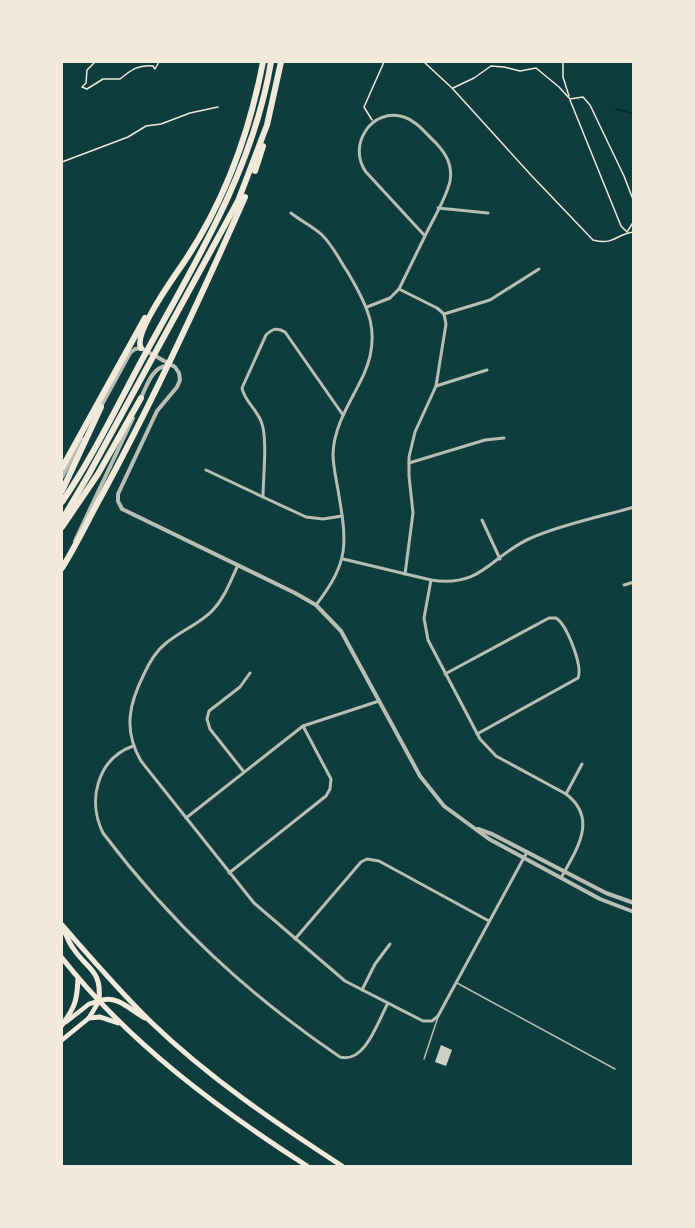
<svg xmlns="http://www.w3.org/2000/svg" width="695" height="1228" font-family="Inter,sans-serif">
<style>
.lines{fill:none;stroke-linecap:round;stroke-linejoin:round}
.stream{stroke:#0a2a2b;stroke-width:1.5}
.building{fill:#cfcfc3}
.path{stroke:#f1e9da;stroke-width:1.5}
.service{stroke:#b8beb3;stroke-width:1.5}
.minor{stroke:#b8beb3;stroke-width:3}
.tertiary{stroke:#b8beb3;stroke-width:4}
.secondary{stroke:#f1e9da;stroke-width:4.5}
.primary{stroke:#f1e9da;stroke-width:5}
.motorway{stroke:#f1e9da;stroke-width:6}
</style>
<rect width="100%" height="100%" fill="#0f3d3e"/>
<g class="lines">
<polyline class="stream" points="616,109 634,114"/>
</g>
<polygon class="building" points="441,1045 452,1050 446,1066 435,1062"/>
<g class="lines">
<g class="path">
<path d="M95,62L87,70L86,83L82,87L87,89L103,79H120C131,70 139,64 153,66L155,69L159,62"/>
<path d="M424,62L452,88L530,174L593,240C615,246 617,233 634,232"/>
<polyline points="563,62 563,77 569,96"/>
<polyline points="453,88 474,78 491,66 504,67 520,71 536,68 559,87 570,99 583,97 590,105 624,176 634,202"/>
<polyline points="570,100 621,226 627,232 634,221"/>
<polyline points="372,120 364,107 384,62"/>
<polyline points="62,162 128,137 146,126 161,124 190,113 218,107"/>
</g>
<g class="service">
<polyline points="457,983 615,1069"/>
<polyline points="424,1059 438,1017"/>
</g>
<g class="minor">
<polyline points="438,208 488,213"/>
<path d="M291,213C301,221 312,226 321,234C332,244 339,259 347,271C368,306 382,333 364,374C352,400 334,424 333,454C333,466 336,478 338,490C347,543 350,561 316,605"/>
<polyline points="399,289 437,308 444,314 490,300 539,269"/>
<path d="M367,307L390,298L399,289L425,236L366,172C347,146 371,107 404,117C417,121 426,134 436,143C446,154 453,165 450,181C446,199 433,219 425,236"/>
<polyline points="436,386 487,370"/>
<polyline points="409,463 485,440 504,438"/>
<polyline points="206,470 263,497"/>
<path d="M342,516L323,519L306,517L263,497C263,478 268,437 261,421C256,409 244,400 242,388L266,335C272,329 277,327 285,332L343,415"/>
<polyline points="482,520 500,559"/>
<path d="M343,559L431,580C483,588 491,555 531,538C563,524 600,517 634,507"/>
<path d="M238,565C231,580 225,597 213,610C200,624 180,631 165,644C155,652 149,663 144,674C129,704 123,730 141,761L254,903L345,981L423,1021H432L438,1016L527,852"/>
<polyline points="405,574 413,513 409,476 409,457 415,432 436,386 446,324 444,314"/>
<path d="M431,580L424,618L428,640L480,739L496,756L566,794C599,819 576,850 561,878"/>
<polyline points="624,585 634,582"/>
<path d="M445,674L549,618H556C567,625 583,666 578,678L477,734"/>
<path d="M133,746C97,759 87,801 103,833C171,923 247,994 340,1057C365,1064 378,1021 388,1003"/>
<polyline points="244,772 210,729 207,719 209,711 240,687 250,673"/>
<polyline points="566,794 582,764"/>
<polyline points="186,818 303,726 379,701"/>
<polyline points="229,873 326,796 330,789 331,779 303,726"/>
<polyline points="295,939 361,862 367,859 379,861 489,921"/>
<polyline points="362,990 375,964 390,944"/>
</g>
<g class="tertiary">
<path d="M140,400C146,388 152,366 167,366"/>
<polyline points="100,408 130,353 135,349 141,348 175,367 179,373 180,380 177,387 157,411 118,494 118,501 122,509 295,593 316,605 341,631 420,776 444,806 489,839 600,899 634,912"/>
<polyline points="62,477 83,439"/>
<polyline points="75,541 133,418"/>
<polyline points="478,829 492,834 606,893 634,903"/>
</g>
<g class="secondary">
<polyline points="66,1022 89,1004 99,1001"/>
<polyline points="62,1040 89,1018 99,1001"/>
</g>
<g class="primary">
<path d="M62,925C91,958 120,992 152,1023C209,1078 276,1123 342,1166"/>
<path d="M64,931C67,936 69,943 73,948C87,970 102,969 99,1001"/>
<path d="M62,958C129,1043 217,1108 307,1166"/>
<path d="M99,1001C117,994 130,1010 145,1018"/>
<polyline points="89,1018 100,1017 118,1023"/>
<path d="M62,1025C75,1007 77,1001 78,979"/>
</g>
<g class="motorway">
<polyline points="255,171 263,146"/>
<path d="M141,348C133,335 171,281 180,268C223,206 249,135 263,62"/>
<polyline points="62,468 145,318"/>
<polyline points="62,491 101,407"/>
<path d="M62,502C93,457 117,406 143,358C195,263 253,170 271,62"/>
<polyline points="62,520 89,474 238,201 267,125 281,62"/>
<polyline points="62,527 98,474 141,398"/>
<path d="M62,568C77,544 89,518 103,493C155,397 201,297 245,197"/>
</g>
</g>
<rect width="695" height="1228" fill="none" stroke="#f1e9da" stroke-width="126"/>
</svg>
